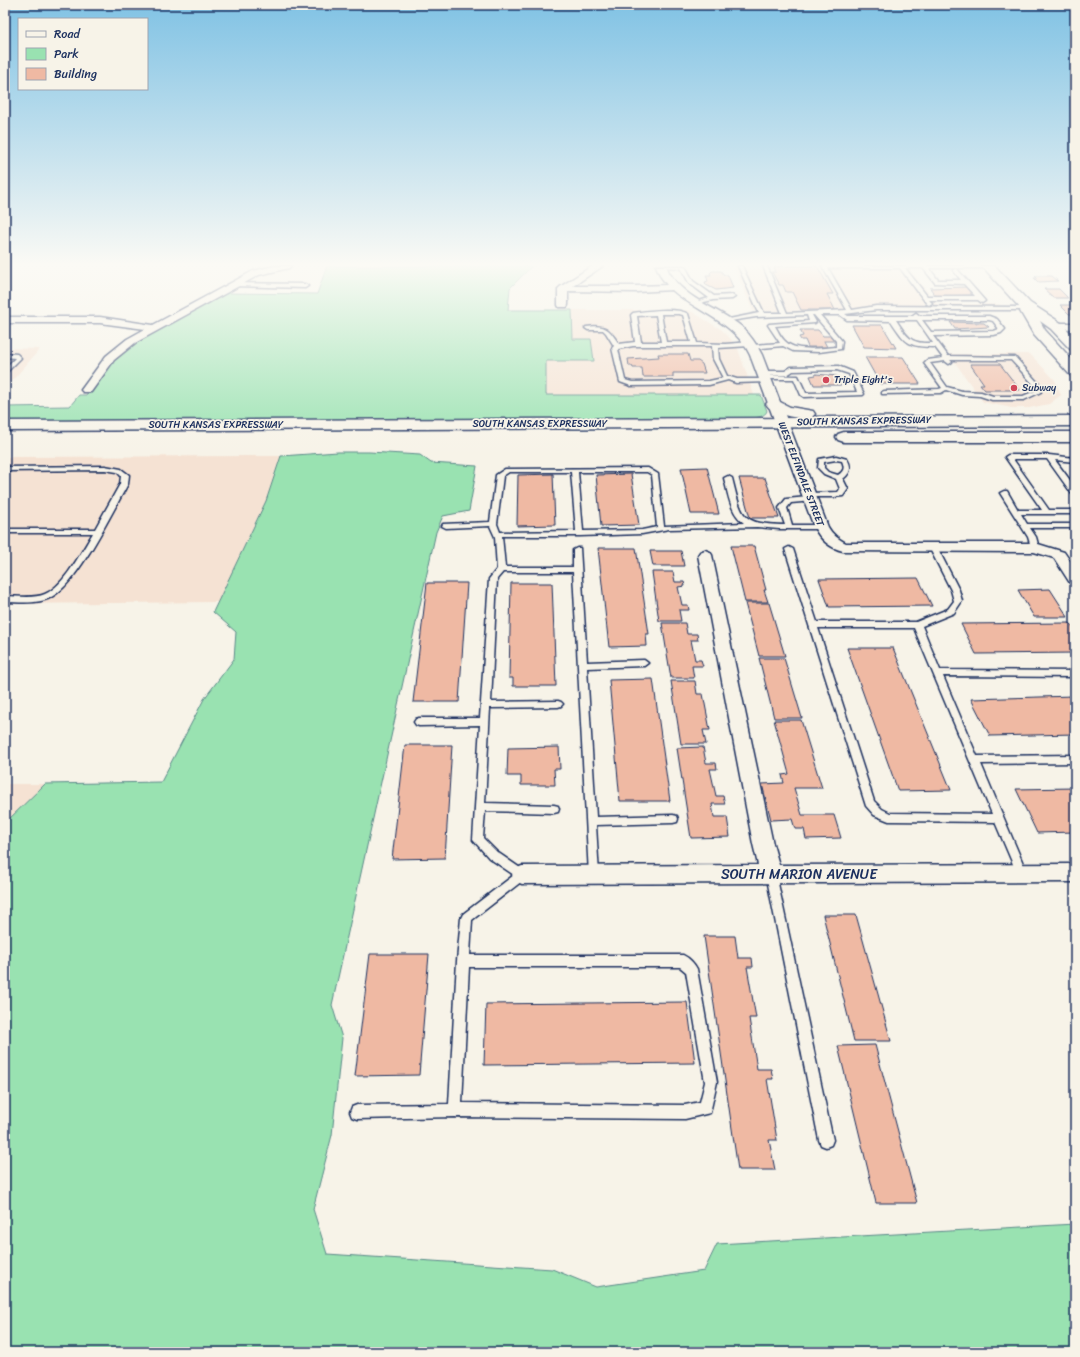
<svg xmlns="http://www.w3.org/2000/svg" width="1080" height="1357" font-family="Sriracha,sans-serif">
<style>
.built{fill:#f5e2d3}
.green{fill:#99e2b1;stroke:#5a8888}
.building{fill:#efb9a3;stroke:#1b2f5e}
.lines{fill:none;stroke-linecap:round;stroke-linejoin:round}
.service-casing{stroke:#1b2f5e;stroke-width:3}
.minor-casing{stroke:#1b2f5e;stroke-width:3}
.primary-casing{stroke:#1b2f5e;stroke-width:3}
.service{fill:#f7f3e8;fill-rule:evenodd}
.minor{fill:#f7f3e8;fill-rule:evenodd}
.primary{fill:#f7f3e8;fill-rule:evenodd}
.poi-dot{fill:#d1495b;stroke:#f7f3e8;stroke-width:1.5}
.labels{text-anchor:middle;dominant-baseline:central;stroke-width:3.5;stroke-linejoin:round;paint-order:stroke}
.far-poi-label{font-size:10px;fill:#1b2f5e;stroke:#f7f3e8;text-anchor:start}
.far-street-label{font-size:10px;fill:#1b2f5e;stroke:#f7f3e8}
.near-street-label{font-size:14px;fill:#1b2f5e;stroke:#f7f3e8}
</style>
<rect width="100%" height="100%" fill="#f7f3e8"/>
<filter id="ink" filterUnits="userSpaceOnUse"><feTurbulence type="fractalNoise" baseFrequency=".025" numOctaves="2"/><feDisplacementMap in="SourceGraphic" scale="8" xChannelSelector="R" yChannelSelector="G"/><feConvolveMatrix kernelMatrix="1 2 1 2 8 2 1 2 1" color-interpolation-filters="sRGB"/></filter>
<g filter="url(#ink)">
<g class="built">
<polygon points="733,266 967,266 969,269 910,269 937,304 999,304 1004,310 753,311"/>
<polygon points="572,310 689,310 722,330 731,339 738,349 754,395 546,395 546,361 594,361 573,339"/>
<polygon points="5,348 40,349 5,389"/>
<polygon points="949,354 1030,354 1055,380 1061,395 1049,404 1029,408 1012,408 983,402"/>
<polygon points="281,456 266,501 218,602 5,604 5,457"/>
<polygon points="5,784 45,784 5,823"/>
</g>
<g class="green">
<path d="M327,266H532L510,288L508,310H572L573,339H591L594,361H546V395H761L767,411C764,417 758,417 753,418L5,423V407L70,406L79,395H86L113,359L131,343L224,293L317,294Z"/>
<polygon points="338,452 369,452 420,455 431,463 477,466 469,511 443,516 436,532 332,1005 342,1038 332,1135 313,1209 327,1254 552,1269 596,1287 704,1271 717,1244 1075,1224 1075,1352 5,1352 5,823 45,784 161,782 204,699 234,659 236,632 213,612 266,501 281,456"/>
</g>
<g class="building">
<polygon points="787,266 817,266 833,294 827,294 835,310 801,310 792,292 786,292 783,285 779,285 772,272 776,272 774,267"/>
<polygon points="712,271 721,271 724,275 728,275 733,288 716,290 706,285 705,282 708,281 706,275 711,275 710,273"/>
<polygon points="1035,276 1052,276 1058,281 1038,282 1034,278 1037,278"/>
<polygon points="966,287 972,295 936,296 930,288"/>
<polygon points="1044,289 1059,289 1068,298 1054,298"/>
<polygon points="1060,305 1075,305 1075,317 1072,314 1069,314"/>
<polygon points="950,322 984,323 989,327 955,329"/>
<polygon points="852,325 882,325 896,348 864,347"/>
<polygon points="800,330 818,330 823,336 832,336 835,341 824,341 827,347 808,347 805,340 801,340 799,337 803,336"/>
<polygon points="658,354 688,354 690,361 698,361 702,364 705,373 673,373 673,377 643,377 642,368 633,368 632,366 629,366 628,359 659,357"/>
<polygon points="865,357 903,357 920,384 880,384"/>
<polygon points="970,364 1000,364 1020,390 985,390 980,384 984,384"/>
<polygon points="816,374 837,376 841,385 814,385 810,376 816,375"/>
<polygon points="707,467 719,514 691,514 681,468"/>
<polygon points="553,474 555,525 517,526 518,475"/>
<polygon points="631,474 639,525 601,526 596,475"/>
<polygon points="739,478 765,478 779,518 750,518"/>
<polygon points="731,546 754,546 766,590 764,590 768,602 745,602"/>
<polygon points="598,548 636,548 649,634 646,634 647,646 609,647"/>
<polygon points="650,551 681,551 684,566 653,566"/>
<polygon points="652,572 673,572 675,582 684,582 685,586 678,587 682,605 688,605 689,610 679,610 681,621 659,621"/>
<polygon points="918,578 932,606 829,607 819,579"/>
<polygon points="427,583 467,583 459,702 413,702"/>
<polygon points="511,583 552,583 556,686 513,686 513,678 509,678"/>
<polygon points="1050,589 1068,617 1034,617 1018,590"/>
<polygon points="745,603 769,603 785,656 759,656"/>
<polygon points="662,623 685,623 687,634 697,634 698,640 691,640 695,660 701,660 703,666 692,666 694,678 671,678"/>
<polygon points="1070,623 1075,631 1075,653 976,654 961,624"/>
<polygon points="847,648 893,648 951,790 898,791"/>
<polygon points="759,658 784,658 802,718 774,718"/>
<polygon points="653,679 670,801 620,801 609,680"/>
<polygon points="671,681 695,681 697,694 703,694 710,730 703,730 706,744 681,744"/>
<polygon points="1074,696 1075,699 1075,734 990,736 971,699"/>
<polygon points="774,720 801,720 822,788 794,788 802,815 834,815 841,838 806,839 804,829 795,829 792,819 771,820 762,784 784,783 782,775 789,774"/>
<polygon points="405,745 452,745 445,858 392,859"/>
<polygon points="559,747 560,769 554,769 555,785 521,785 521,776 507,776 508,748"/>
<polygon points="703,747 706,763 716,763 717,769 710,769 716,796 723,796 725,804 712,804 714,817 727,817 730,837 691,838 677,748"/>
<polygon points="1075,788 1075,832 1037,833 1016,789"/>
<polygon points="823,915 856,915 891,1041 854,1041"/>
<polygon points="704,936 735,936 738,958 752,958 753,967 747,967 756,1018 749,1018 757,1069 771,1069 773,1079 767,1079 777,1140 769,1140 775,1170 738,1170"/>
<polygon points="370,954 429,954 419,1075 355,1076"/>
<polygon points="687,1002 695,1063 484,1065 486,1004"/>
<polygon points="875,1045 917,1203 876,1203 838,1046"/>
</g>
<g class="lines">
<g class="service-casing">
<g id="service">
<polygon points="659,266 685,266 693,281 714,296 732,295 735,297 732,299 713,300 695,304 695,302 709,298 689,283 681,268 661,267"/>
<path d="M738,266H742L764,313H782L763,266H767L787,313L847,310L822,266H990V268H929L938,280H961L953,270L957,269L985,301L982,303L978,300H929L932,303L929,305L927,304L900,268H828L852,310L876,306L1028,307L1029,308L1026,310H876L845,314L848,316H914L913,315L916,313L920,316H989L997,319L1005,329L1001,333L994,335L933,336L948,356L1015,357L1040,385L1041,392L1024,400H992L980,396L962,395L946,390L941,393L882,394V392L884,391L939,389L942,388L924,363L927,360L943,358L935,347C907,347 906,343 891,321L847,320L840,315H820L842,341L841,349L819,352L793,351L783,346L752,349L750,348V346L718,348L719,359L727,376L737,379H766L768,380V382L736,383L728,380L709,385L631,386L620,382L612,348L614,346L606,333L603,330H588L585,328L586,327C606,324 609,329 619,344L635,342L631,315L633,313C645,311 678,307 688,314L697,343L725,344L751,342L753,343V345L780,343L768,325L769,324L809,321L807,315L756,317L724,322V320L759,313ZM905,268H923L935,283L964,284L975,296H927ZM661,314H679L683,315L691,342H666ZM656,315L661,342H641L637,316ZM812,315H814L836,341V347C823,348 796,352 786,342C781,338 778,331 775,326L815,323L816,322ZM896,320H917L933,343C910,344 908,338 896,320ZM922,320H989L993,321L999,329L994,331L931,332ZM633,346H712L713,359L723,378L709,381L632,382L625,380L618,349ZM950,360H1011L1035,386V391L1023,396H993L981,392L962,391L947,387L930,363L945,361L949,364L952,362Z"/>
<polygon points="234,283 305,284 308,286 305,288 232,286 232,284"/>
<polygon points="5,353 17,354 21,358 5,374 5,368 15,358 5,357"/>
<polygon points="838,366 853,372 864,394 863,395 804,397 801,395 794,379 764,379 761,377 764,375 798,376 806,393 857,392 849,374 837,370 793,371 787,375 763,375 760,373 763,371 785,371 791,367"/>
<polygon points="1008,455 1049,455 1075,458 1075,462 1055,460 1075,487 1075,494 1072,494 1047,459 1013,459 1049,510 1075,510 1075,514 1021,514 1027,524 1075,524 1075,528 1030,528 1036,537 1039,548 1038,550 1032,550 1028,537 1000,493 1004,491 1007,491 1018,510 1042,510 1005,457"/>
<path d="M836,456L847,459C852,467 851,473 843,479L848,489L843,496L834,497H811L814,499L813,501L791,503L787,508L792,525H824L825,527L821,529H779L757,527L669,529L642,534L580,536H502L505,567H573V550L577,548H580L587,662L644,660L648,663L644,666L587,668L596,817L673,815L677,816L678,819L677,822L673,823L596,825L599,875L598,878L594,880L590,878L589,875L573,572H503L497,579L491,702L558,701L561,702L563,704L561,706L558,707L490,708L485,803L554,805L558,806L559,809L558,812L554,813L485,811L483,838L497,852L526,872L527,875L526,878L472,920L470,955H683C689,958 694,963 697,969L717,1082L710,1113L685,1119L455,1117L357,1119L352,1117L350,1112L352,1107L357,1105L449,1104L457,961L461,918L463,914L514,875L489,858L473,840L480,725L419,726L416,725L414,722L416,719L419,718H480L489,579L497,569L495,537L490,526L446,528L442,526L443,524L490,522L496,475L505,469L648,468L658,474L664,526L744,523C730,513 728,493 724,478L728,476L732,478C742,518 741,524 785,525L779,508L786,499L808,497L805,495L809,493L838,492L840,489L836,479L824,474L818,468L819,459ZM836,460L842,461C845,468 844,471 838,475L828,472L824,468V462ZM509,472H571L576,531L500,532L497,524L503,476ZM578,472H647L652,475L657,527L642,530L583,531ZM469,967H680L686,972L705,1082L700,1102L685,1105L462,1103Z"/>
<path d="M105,466L121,469L129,475L128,484C112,512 79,581 53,596C40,605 20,602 5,602V596C18,596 33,599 45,594C64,586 82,551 93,533H5V529H95L120,484L121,476L117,472L105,470L5,471V467Z"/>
<path d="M930,545H936L937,547L959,590L962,601L954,613L922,626L940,670L1075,671V677L943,676L977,756L1075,755V763L981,764L1027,873L1026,876L1022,878L1018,876L995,822L889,821L874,815L866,806L785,549L789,547L793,549L817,622H916L948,609L954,601L951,590L929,547ZM818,628H914L992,814L890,813L882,809L874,801Z"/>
<polygon points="771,869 775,871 776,874 833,1140 831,1145 826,1147 821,1145 819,1140 766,874 767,871"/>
</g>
</g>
<g class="minor-casing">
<g id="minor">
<polygon points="274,266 291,266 289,268 259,275 135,343 114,360 91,392 83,392 81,390 106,356 127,339 145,329 100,323 5,323 5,317 100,317 153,325 253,271"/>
<path d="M592,266H603L573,286H636L667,285L661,277L656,266H666C680,299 716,306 742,327C750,335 757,345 762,355L828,527C832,534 838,539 846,543H1035L1064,552L1075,568V585L1070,583L1054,558L1034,552L843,551C830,548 820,539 814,527L750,355C735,322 698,313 672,290L636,292L568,291V305L567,307H559L558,305V289L560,287Z"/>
<polygon points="1056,323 1075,323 1075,329 1052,328 1051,326 1052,324"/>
<polygon points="705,550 710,552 712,555 773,844 779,865 1075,864 1075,882 522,884 515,881 512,875 515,869 522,866 758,865 753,844 698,555 700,552"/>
</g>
</g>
<g class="primary-casing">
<g id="primary">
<polygon points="982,266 995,266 1030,303 1061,323 1075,338 1075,350 1070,349 1051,329 1040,321 1045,330 1075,363 1075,376 1070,375 1034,335 1020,311 1021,309"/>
<path d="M774,399L790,407L813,411L815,414L812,417L1075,416V426L5,431V421L799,418C787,416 773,414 766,404L769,401Z"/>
<polygon points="844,432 1075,432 1075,442 844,442 838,440 836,437 838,434"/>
</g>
</g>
<use href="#service" class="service"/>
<use href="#minor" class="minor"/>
<use href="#primary" class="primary"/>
</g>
</g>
<linearGradient id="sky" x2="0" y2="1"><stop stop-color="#80c2e4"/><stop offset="0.58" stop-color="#fbfaf5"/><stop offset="1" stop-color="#fbfaf5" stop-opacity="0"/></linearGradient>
<rect width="1080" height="456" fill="url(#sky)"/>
<g class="poi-dot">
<circle cx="826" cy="380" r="4"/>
<circle cx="1014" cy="388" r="4"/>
</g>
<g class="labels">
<g class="far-poi-label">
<text x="834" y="380">Triple Eight's</text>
<text x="1022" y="388">Subway</text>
</g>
<g class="far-street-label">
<text transform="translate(864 421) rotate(-1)">SOUTH KANSAS EXPRESSWAY</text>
<text x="540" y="424">SOUTH KANSAS EXPRESSWAY</text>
<text x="216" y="425">SOUTH KANSAS EXPRESSWAY</text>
<text transform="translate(801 474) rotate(69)">WEST ELFINDALE STREET</text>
</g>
<g class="near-street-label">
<text x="799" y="874">SOUTH MARION AVENUE</text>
</g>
</g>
<rect width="1080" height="1357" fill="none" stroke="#f7f3e8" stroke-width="20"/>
<rect x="10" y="10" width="1060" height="1337" fill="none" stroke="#1b2f5e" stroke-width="1.5" filter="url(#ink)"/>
<rect x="18" y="18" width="130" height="72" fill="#f7f3e8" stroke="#9fa5b1"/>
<rect x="26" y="31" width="20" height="6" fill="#f7f3e8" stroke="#9fa5b1"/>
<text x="54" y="38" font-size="12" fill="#1b2f5e">Road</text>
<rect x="26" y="48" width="20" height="12" fill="#99e2b1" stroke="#9fa5b1"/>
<text x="54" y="58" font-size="12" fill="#1b2f5e">Park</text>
<rect x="26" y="68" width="20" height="12" fill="#efb9a3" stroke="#9fa5b1"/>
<text x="54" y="78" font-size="12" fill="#1b2f5e">Building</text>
</svg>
